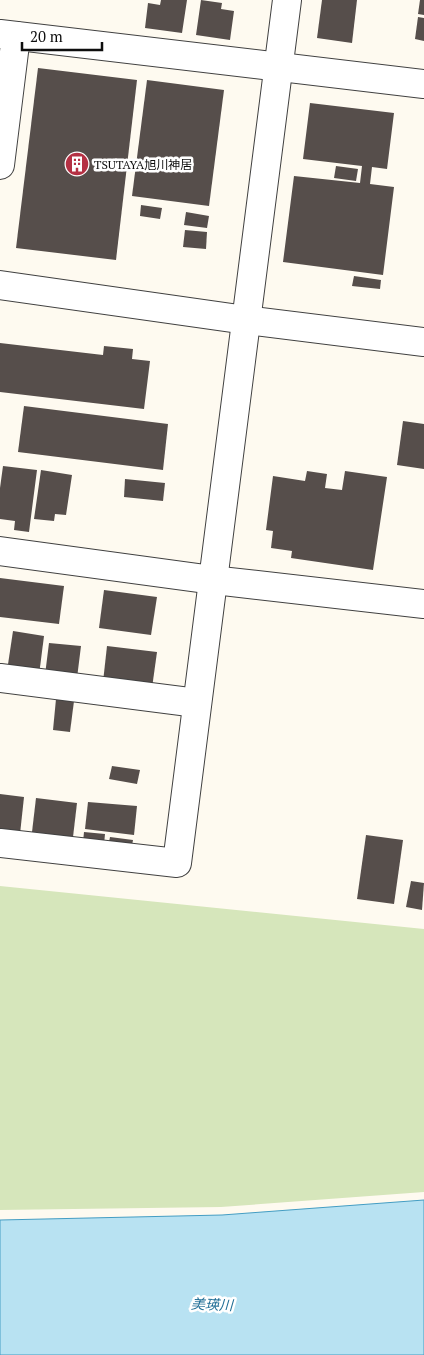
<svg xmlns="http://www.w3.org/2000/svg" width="424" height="1355" font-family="'PT Serif','Noto Sans JP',serif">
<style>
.green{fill:#d6e6bb}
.water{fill:#b8e2f2;stroke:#449dc3}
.building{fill:#564e4b}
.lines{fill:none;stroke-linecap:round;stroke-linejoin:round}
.minor-casing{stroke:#414141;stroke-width:30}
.minor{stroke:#fff;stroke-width:28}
.labels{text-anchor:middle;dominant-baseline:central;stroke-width:5;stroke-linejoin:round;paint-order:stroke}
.poi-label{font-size:12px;fill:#0e0e0e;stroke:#fff;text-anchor:start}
.water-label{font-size:14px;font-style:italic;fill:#206e96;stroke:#fff}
</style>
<rect width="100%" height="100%" fill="#fefaf0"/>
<polygon class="green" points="0,886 424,929 424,1192 221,1207 0,1210"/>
<polygon class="water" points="424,1200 424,1355 0,1355 0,1220 222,1215"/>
<g class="building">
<polygon points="161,0 187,0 182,33 145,28 148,3 160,5"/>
<polygon points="201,0 222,3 221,9 234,11 230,40 196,35"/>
<polygon points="322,0 357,0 352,43 317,38"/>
<polygon points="420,0 424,0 424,15 418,14"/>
<polygon points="418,17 424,18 424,41 415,39"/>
<polygon points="38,68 137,80 116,260 16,248"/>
<polygon points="147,80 224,90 209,206 132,196"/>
<polygon points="310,103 394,113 387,169 372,167 370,184 394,187 383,275 283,262 294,176 360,183 362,166 303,159"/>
<polygon points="336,166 358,169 356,181 334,178"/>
<polygon points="141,205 162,208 160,219 140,216"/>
<polygon points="186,212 209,216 207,228 184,225"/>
<polygon points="185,230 207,232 206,249 183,247"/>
<polygon points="354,276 381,280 380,289 352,286"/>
<polygon points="0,343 103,355 104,346 133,349 132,359 150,361 144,409 0,392"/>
<polygon points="24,406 168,424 163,470 18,452"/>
<polygon points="403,421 424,424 424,469 397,465"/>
<polygon points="3,466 37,470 29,532 14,530 15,521 0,519 0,488"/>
<polygon points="41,470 72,475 66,515 55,514 54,521 34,519"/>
<polygon points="307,471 327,474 325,488 342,490 345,471 387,477 373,570 291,558 292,551 271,548 273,531 266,530 273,476 305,481"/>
<polygon points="125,479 165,483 163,501 124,497"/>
<polygon points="0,578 64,586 59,624 0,617"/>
<polygon points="104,590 157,597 151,635 99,628"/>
<polygon points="13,631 44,636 39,675 7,671"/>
<polygon points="49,643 81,646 77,678 45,675"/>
<polygon points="107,646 157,652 152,688 103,682"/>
<polygon points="56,699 74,701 70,732 53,730"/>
<polygon points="112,766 140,770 137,784 109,779"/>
<polygon points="0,794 24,797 20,834 0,831"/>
<polygon points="36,798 77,803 73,837 32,832"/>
<polygon points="88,802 137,806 134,835 85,829"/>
<polygon points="84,832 105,834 104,844 83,842"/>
<polygon points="366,835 403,840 394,904 357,899"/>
<polygon points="110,837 133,840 131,851 108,847"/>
<polygon points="411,881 424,883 422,910 406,907"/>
</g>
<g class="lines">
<g class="minor-casing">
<g id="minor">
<polyline points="0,34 424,84"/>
<polyline points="0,165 16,36"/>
<polyline points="0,285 246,320 424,342"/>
<polyline points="0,551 213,580 424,604"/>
<polyline points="0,678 197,703"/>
<polyline points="0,843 177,863 287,0"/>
</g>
</g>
<use href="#minor" class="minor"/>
</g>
<defs>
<g id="building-disc" transform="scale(1.25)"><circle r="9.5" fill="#b43043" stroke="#fff"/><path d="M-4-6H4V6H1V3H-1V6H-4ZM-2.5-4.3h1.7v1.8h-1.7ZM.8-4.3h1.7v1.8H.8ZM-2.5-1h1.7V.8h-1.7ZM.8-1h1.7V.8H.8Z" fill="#fff"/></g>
</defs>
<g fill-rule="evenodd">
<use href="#building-disc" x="77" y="164"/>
</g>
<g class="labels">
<g class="poi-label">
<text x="94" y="164">TSUTAYA旭川神居</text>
</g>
<g class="water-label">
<text transform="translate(212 1304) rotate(2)">美瑛川</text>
</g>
</g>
<path d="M22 42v8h80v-8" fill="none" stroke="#0e0e0e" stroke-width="2.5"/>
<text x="30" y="42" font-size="15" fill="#0e0e0e" stroke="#ffffff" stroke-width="4" paint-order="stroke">20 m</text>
</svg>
